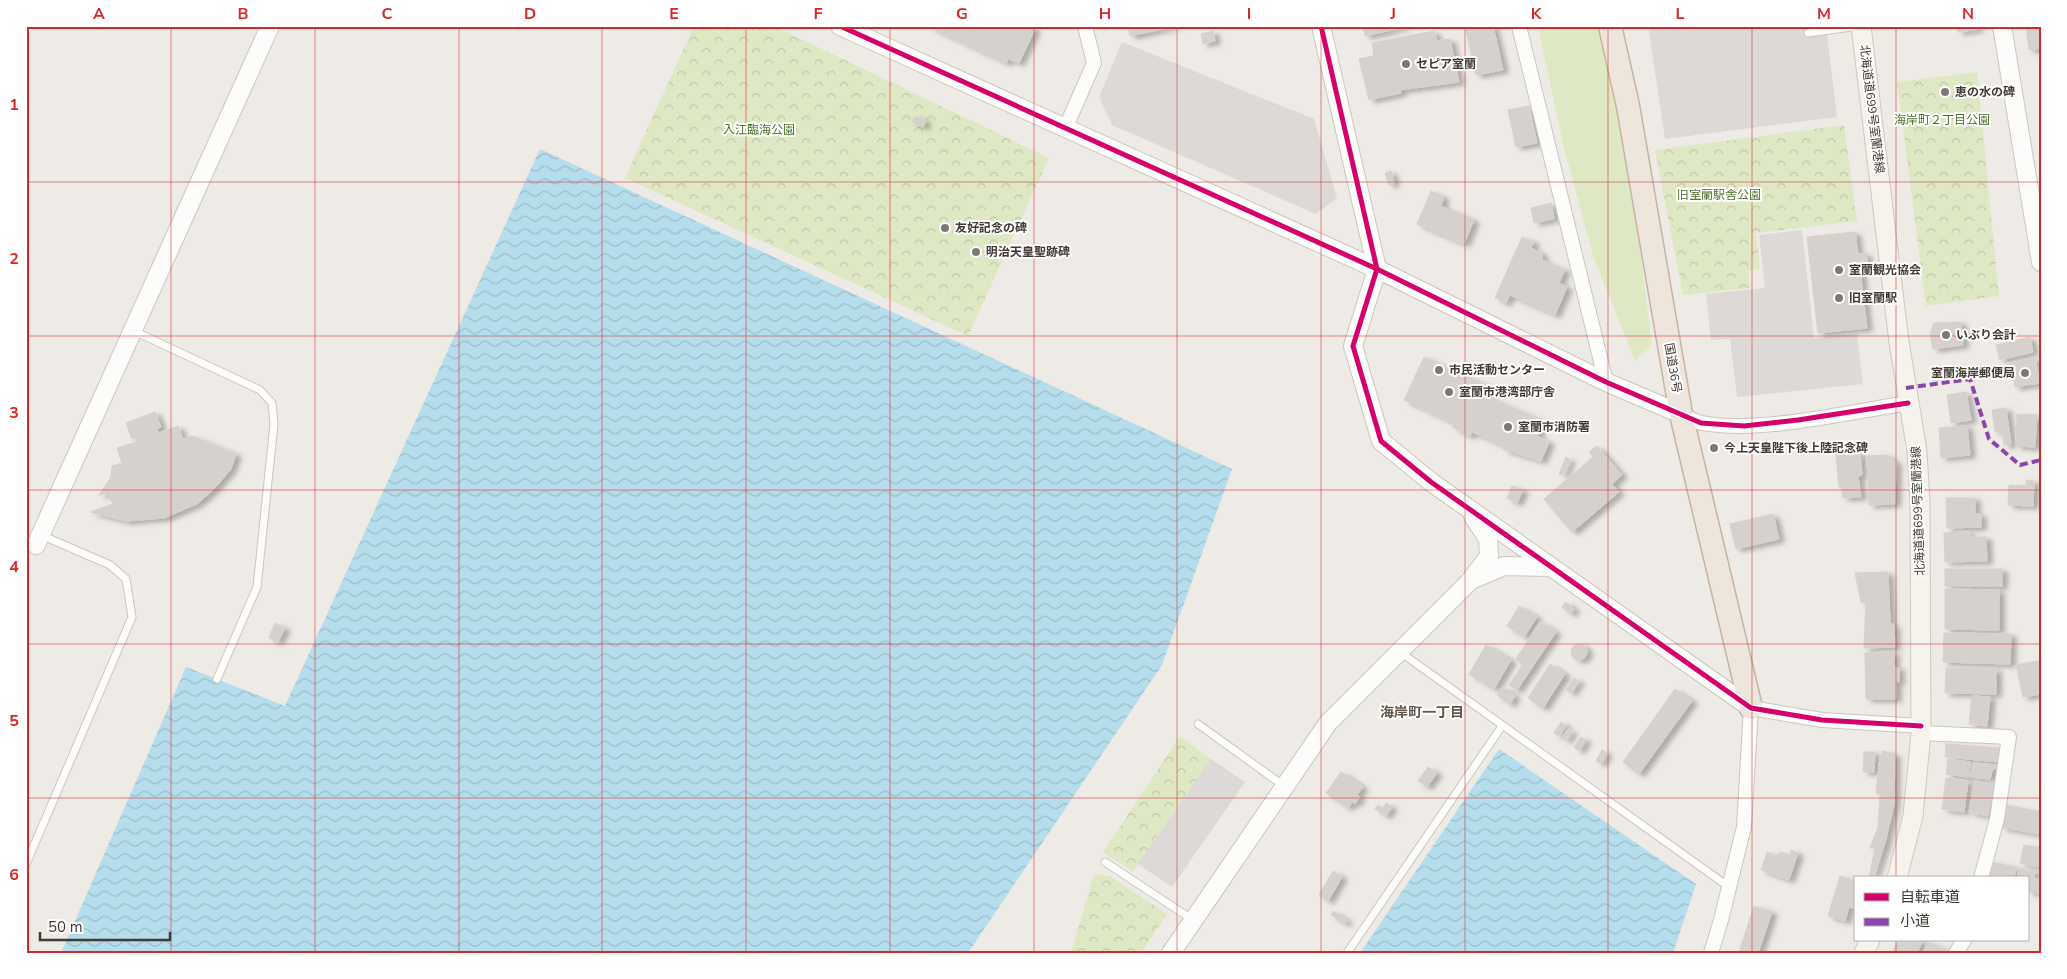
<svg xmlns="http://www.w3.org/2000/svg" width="2067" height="979" font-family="'Nunito Sans','Noto Sans JP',sans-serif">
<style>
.green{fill:#dfe8c5}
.park{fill:url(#park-crowns)}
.parking{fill:#ddd9d6}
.water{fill:url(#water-waves)}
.building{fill:#d6d1cd;stroke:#d6d1cc;filter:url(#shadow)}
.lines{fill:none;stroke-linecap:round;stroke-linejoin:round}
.service-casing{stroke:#cac6c2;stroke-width:9}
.minor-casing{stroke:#cac6c2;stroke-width:16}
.tertiary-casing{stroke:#cac6c2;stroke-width:20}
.secondary-casing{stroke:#cfc8be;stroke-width:21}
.trunk-casing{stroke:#c5b4a1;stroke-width:25}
.service{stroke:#fcfcfb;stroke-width:7}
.minor{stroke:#fcfcfb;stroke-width:14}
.tertiary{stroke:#fcfcfb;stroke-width:18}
.secondary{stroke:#f6f2ec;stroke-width:19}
.trunk{stroke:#eee6dc;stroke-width:22}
.quiet{stroke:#8e44ad;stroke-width:4;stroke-dasharray:8 4;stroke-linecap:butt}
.cycleway-casing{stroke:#fff;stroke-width:8}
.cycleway{stroke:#d6006c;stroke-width:5}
.grid{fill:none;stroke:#d62828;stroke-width:1;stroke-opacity:0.55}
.poi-dot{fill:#7e7872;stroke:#fff;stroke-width:2}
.labels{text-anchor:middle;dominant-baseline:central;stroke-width:4;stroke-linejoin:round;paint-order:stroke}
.poi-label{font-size:12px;font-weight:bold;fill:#423a33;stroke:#fff;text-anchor:start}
.street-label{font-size:12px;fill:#423a33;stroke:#fff}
.park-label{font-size:12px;fill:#4d7327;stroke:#fff}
.neighbourhood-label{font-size:14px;font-weight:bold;fill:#65574a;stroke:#fff}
.neatline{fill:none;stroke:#d62828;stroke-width:2}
.grid-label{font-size:16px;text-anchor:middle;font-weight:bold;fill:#d62828}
</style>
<defs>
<pattern id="park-crowns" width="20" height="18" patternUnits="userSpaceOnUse" patternTransform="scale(1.25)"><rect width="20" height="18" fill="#dfe8c5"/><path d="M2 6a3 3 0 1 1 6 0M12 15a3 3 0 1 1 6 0" fill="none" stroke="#c1c8aa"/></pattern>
<pattern id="water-waves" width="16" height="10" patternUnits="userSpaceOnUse" patternTransform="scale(1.25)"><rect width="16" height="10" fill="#b5ddec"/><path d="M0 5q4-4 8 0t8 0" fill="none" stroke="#9dbecb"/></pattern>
<filter id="shadow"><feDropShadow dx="5.5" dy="3" stdDeviation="2.5" flood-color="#0004"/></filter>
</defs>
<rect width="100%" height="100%" fill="#eeeae6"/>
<polygon class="green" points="1538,26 1599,26 1627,148 1652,345 1635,361 1593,256 1563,144"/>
<g class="park">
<polygon points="694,26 774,26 1049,158 968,336 625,178"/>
<polygon points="1977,72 1999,296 1926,306 1897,82"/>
<polygon points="1844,125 1857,221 1756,233 1760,269 1748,271 1750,288 1683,295 1655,150"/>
<polygon points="1180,736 1211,759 1133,872 1103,852"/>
<polygon points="1094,874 1110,876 1167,914 1141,953 1071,953"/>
</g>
<g class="parking">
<polygon points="1648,26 1826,26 1837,117 1665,139"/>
<polygon points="1122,42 1314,119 1337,198 1316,214 1112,125 1099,97"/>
<polygon points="1802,230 1814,338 1857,334 1863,384 1737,397 1730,339 1711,340 1706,294 1765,288 1759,235"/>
<polygon points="1211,759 1245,782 1172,887 1138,864"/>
</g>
<g class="water">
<polygon points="540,149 1232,469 1162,665 968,953 61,953 186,667 285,706"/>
<polygon points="1499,749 1696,884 1673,953 1360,953"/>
</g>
<g class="building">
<polygon points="928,26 1029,26 1035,29 1019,63 1008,59 1006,63"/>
<polygon points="1128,26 1176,26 1130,36"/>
<polygon points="1363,26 1408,26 1365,36"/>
<polygon points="1465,26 1493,26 1503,70 1476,75"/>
<polygon points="1958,26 1978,26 1978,29 1958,32"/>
<polygon points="2026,26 2041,26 2041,48 2029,50"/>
<polygon points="1213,31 1215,41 1203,44 1201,34"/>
<polygon points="1434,31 1437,41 1450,39 1459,82 1400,90 1401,93 1369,100 1359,59 1374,56 1372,43"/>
<polygon points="1529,106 1537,143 1516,147 1508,110"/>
<polygon points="915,116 926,121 923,127 912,122"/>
<polygon points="1391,171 1394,183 1389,185 1385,173"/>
<polygon points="1431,191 1444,197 1441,206 1474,220 1464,244 1417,224"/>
<polygon points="1551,203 1554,219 1534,223 1531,208"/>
<polygon points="1855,232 1858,254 1866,253 1868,268 1860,269 1867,328 1818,333 1807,237"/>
<polygon points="1522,237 1534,242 1531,248 1542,253 1542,260 1565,270 1559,283 1567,287 1555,315 1510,295 1506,303 1495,298"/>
<polygon points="1961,322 1963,345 1933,349 1930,334 1934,323"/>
<polygon points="2030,337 2033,352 2000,360 1996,345"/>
<polygon points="1424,357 1492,388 1470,436 1452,427 1454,423 1404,400"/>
<polygon points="2035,358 2040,383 2015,387 2010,363"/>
<polygon points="1966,392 1971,420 1951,423 1947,395"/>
<polygon points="1488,397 1544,422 1537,436 1549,442 1541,461 1508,451 1503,449 1505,446 1472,432"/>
<polygon points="2006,408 2011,444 2004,445 2002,431 1995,432 1992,410"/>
<polygon points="155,412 161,427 157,429 159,433 178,426 183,439 192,436 236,454 231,469 215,488 197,504 164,518 126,521 90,512 113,504 108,493 99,495 111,477 112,466 122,463 117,448 137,442 136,438 132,439 126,423"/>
<polygon points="2017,414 2037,415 2035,447 2016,446"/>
<polygon points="1967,426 1970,455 1941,458 1939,428"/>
<polygon points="1597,446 1622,475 1612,484 1619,492 1572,532 1544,499 1593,457 1589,452"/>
<polygon points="1860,452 1862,475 1858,476 1861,497 1843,498 1842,489 1839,487 1836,454"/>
<polygon points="1887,455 1896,462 1895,504 1869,505 1867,456"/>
<polygon points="1566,457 1570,459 1563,475 1559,474"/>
<polygon points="2026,480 2034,481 2033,506 2008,505 2009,485 2026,486"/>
<polygon points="1512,486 1523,490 1517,503 1507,498"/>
<polygon points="1946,498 1975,498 1975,514 1981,514 1981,527 1947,528"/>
<polygon points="1773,514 1779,539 1736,549 1730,524"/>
<polygon points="1969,532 1969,537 1986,537 1987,561 1945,562 1944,533"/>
<rect x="1945" y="569" width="57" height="17"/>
<polygon points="1888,572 1890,623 1894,625 1895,647 1864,648 1866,603 1861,602 1855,573"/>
<polygon points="1945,589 1999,590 1999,630 1945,629"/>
<polygon points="1566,602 1574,609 1571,614 1562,607"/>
<polygon points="1519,606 1537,617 1524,637 1507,626"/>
<polygon points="1540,622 1556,632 1517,690 1509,685 1523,664 1516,659"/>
<polygon points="275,623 285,628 278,642 269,638"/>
<polygon points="1944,633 2011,634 2010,664 1943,662"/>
<circle cx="1579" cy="652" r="8"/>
<polygon points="1486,645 1511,660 1494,689 1469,674"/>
<polygon points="1894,652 1894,667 1899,668 1899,682 1896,680 1896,699 1866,699 1865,653"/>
<polygon points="2038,661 2041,694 2023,697 2016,665"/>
<polygon points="1550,664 1565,674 1543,708 1528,698"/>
<polygon points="1946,668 1996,669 1996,694 1945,693"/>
<polygon points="1574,678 1579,681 1571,693 1566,690"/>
<polygon points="1502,687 1515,696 1510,704 1497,695"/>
<polygon points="1675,689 1692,701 1639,774 1623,762"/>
<polygon points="1972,696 1990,697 1987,726 1969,724"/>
<polygon points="1561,722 1566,725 1559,736 1554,733"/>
<polygon points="1568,729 1572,731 1566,741 1562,738"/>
<polygon points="1581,737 1586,740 1579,751 1574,747"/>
<polygon points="1946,744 2001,748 2000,762 1945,757"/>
<polygon points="1602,750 1607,753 1601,764 1596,761"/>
<polygon points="1883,751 1895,754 1894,805 1885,843 1873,878 1869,878 1875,848 1870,848 1878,827 1880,795 1876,793 1880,757"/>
<polygon points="1864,752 1875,752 1874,772 1863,772"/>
<polygon points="1948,759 1970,762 1969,777 1946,774"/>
<polygon points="1973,763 1996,765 1996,769 1993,768 1990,779 1970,777"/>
<polygon points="1428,767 1437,773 1427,787 1418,781"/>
<polygon points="1341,772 1363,787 1357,795 1360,797 1355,804 1352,802 1348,808 1326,793"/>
<polygon points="1946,778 1968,781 1964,812 1942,809"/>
<polygon points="1975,782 1994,786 1988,816 1969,812"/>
<polygon points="1386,803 1392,807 1386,816 1375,809 1378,805 1383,808"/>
<polygon points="2005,805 2041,812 2038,834 2001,827"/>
<polygon points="2024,845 2041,848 2038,867 2020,863"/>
<polygon points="1791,850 1798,853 1789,880 1761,870 1767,852 1778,856 1780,852 1790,855"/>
<polygon points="1990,862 2016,867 2014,878 1987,878"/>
<polygon points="2017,869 2035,871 2034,878 2041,879 2041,893 2028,892 2028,878 2019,878"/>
<polygon points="1333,871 1342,877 1328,901 1319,895"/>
<polygon points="1840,876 1856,881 1856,909 1849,907 1845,921 1828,916"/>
<polygon points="1754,906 1772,912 1758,953 1742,953 1739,952"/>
<polygon points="1333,911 1347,920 1345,924 1331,915"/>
<polygon points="1898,940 1923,940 1917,953 1892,953"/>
<polygon points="1928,942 1949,951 1948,953 1923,953"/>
</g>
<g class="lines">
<g class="service-casing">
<g id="service">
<polyline points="1808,33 1859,26"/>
<polyline points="134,331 260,390 272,403 274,424 257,587 217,679"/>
<polyline points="1400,652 1729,887"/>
<polyline points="1198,724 1284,786"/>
<polyline points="1105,862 1193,920"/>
<polyline points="26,864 132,617 126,579 110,565 41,535"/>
<polyline points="1347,953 1502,726"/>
</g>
</g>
<g class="minor-casing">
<g id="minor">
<polyline points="1519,26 1606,382"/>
<polyline points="1065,129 1094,63 1085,26"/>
<path d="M1681,414C1687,417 1695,422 1702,423C1759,434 1849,412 1908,403"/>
<polyline points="1921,733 2009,737 1997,819 1981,878"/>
<polyline points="1711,953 1721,920 1744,827 1751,708 1822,720 1921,726"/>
<polyline points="1956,953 1964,940"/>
</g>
</g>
<g class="tertiary-casing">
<g id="tertiary">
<polyline points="840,26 1377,269 1606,382 1681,414"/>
<polyline points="1321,26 1377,269 1353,346 1381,441 1431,482 1751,708"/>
<polyline points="2002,26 2041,262"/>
<polyline points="36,545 270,26"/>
<polyline points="1471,580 1489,556 1488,539 1473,516"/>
<polyline points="1171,953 1328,723 1471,580 1504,566 1551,567"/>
</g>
</g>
<g class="secondary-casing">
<g id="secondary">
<polyline points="1861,26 1899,342 1917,451 1920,503 1921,733 1913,816 1897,878"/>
<polyline points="1864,953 1870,940"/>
</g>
</g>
<g class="trunk-casing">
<polyline id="trunk" points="1610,26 1628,106 1681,414 1751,708"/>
</g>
<use href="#service" class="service"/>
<use href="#minor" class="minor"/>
<use href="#tertiary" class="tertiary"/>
<use href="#secondary" class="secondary"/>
<use href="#trunk" class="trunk"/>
<polyline class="quiet" points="1906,388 1970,379 1989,439 2020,465 2041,460"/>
<g class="cycleway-casing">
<g id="cycleway">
<polyline points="840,26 1377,269 1606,382 1701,423 1744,426 1798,420 1908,403"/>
<polyline points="1321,26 1377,269 1353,346 1381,441 1431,482 1751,708 1822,720 1921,726"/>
</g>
</g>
<use href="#cycleway" class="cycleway"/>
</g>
<path class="grid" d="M171,26V953M315,26V953M459,26V953M602,26V953M746,26V953M890,26V953M1034,26V953M1177,26V953M1321,26V953M1465,26V953M1608,26V953M1752,26V953M1896,26V878M26,182H2041M26,336H2041M26,490H2041M26,644H2041M26,798H2041M1896,940V953"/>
<g class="poi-dot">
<circle cx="1406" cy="64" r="5"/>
<circle cx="1945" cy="92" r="5"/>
<circle cx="945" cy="228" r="5"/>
<circle cx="976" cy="252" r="5"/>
<circle cx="1839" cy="270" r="5"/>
<circle cx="1839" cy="298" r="5"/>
<circle cx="1946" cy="335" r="5"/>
<circle cx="1439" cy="370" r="5"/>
<circle cx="2025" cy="373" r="5"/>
<circle cx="1449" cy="392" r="5"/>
<circle cx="1508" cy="427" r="5"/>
<circle cx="1714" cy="448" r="5"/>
</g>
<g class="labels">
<g class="poi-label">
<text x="1416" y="64">セピア室蘭</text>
<text x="1955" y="92">恵の水の碑</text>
<text x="955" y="228">友好記念の碑</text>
<text x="986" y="252">明治天皇聖跡碑</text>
<text x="1849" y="270">室蘭観光協会</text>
<text x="1849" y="298">旧室蘭駅</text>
<text x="1956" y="335">いぶり会計</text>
<text x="1449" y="370">市民活動センター</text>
<text x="2015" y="373" text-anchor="end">室蘭海岸郵便局</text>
<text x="1459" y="392">室蘭市港湾部庁舎</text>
<text x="1518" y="427">室蘭市消防署</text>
<text x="1724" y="448">今上天皇陛下後上陸記念碑</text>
</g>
<g class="street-label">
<text transform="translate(1872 109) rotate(83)">北海道道699号室蘭港線</text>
<text transform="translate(1673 368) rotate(80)">国道36号</text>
<text transform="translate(1918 511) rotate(-92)">北海道道699号室蘭港線</text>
</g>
<g class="park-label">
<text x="1942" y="120">海岸町２丁目公園</text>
<text x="759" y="130">入江臨海公園</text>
<text x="1719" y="195">旧室蘭駅舎公園</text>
</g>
<g class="neighbourhood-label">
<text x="1422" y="712">海岸町一丁目</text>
</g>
</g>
<rect width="2067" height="979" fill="none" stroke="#ffffff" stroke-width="55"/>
<rect x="1854" y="876" width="175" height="65" fill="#ffffff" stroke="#b3b0ad"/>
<rect x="1864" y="893" width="25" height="8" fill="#d6006c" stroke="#b3b0ad"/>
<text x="1900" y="902" font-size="15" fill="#423a33">自転車道</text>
<rect x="1864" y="918" width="25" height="8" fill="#8e44ad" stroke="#b3b0ad"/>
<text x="1900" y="926" font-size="15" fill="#423a33">小道</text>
<path d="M40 932v8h130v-8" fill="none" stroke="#423a33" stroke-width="2.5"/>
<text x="48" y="932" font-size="15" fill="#423a33" stroke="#ffffff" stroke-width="4" paint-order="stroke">50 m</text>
<rect x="28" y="28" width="2012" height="924" class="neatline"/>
<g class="grid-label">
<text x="99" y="19">A</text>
<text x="243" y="19">B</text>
<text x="387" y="19">C</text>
<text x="530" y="19">D</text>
<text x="674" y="19">E</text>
<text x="818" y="19">F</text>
<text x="962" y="19">G</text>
<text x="1105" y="19">H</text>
<text x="1249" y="19">I</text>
<text x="1393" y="19">J</text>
<text x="1536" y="19">K</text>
<text x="1680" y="19">L</text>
<text x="1824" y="19">M</text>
<text x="1968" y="19">N</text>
<text x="14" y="110">1</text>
<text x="14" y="264">2</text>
<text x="14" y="418">3</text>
<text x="14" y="572">4</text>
<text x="14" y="726">5</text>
<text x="14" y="880">6</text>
</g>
</svg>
